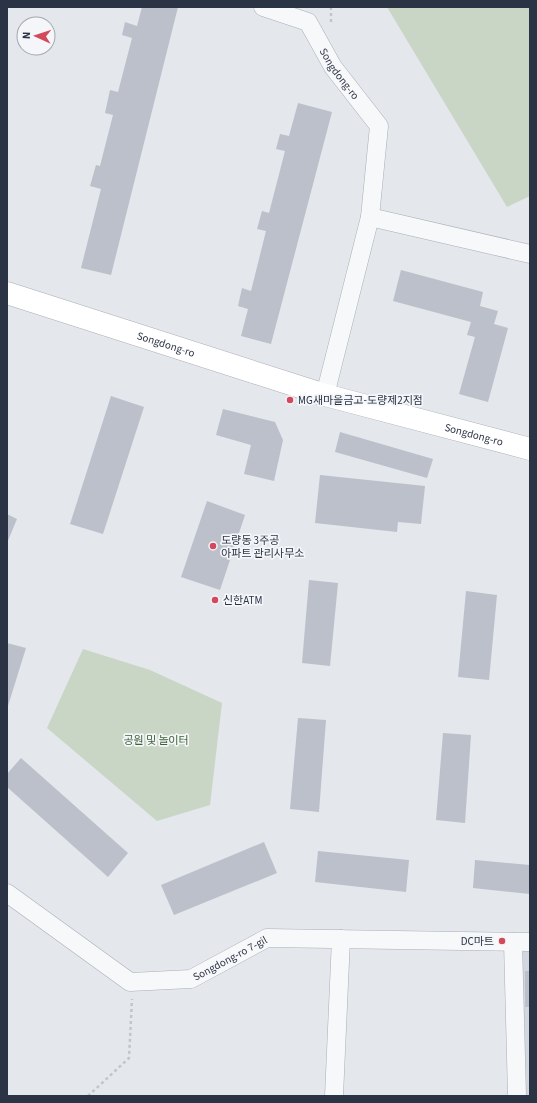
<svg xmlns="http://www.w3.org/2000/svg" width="537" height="1103" font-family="'Source Sans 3','Noto Sans KR',sans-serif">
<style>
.built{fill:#d2d6de}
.green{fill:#c9d6c5}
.building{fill:#bbc0ca}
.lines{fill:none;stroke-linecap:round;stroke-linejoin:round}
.street-casing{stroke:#a9aeb7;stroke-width:19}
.secondary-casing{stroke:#a9aeb7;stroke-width:23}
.path{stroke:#c2c5cb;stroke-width:2.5;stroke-dasharray:3 3;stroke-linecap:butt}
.street{stroke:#f7f8fa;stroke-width:18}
.secondary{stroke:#fff;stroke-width:22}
.poi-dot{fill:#d1495b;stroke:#f4f6f9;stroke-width:1.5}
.labels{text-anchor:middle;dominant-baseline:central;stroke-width:3.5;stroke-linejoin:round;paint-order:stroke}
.street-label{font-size:11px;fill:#2b3445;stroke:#f4f6f9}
.poi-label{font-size:11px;fill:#2b3445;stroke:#f4f6f9;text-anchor:start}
.park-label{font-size:11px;fill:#3f6138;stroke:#f4f6f9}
</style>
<rect width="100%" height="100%" fill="#e4e7ec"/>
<polygon class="built" points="513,942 530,942 530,1096 517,1096"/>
<g class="green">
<polygon points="387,7 530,7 530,196 507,207"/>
<polygon points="83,649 150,670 222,703 210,805 157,821 47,728"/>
</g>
<g class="building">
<polygon points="142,7 178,7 111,275 81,268 101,189 90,186 96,165 100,166 113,115 105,113 110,90 118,92 132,38 122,35 125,22 137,26"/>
<polygon points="298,103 332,112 271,344 241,336 248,309 238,306 242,288 251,291 266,231 257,229 262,211 269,213 285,151 276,149 280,134 289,136"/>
<polygon points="401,270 483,292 480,306 498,311 494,324 508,328 488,402 459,394 475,337 467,335 471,322 393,301"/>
<polygon points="111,396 144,407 103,534 70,524"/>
<polygon points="223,409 275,422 283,440 274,481 244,474 251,445 216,435"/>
<polygon points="340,432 433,459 427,478 335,452"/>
<polygon points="320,475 425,486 421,524 398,522 397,532 315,523"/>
<polygon points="207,501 245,515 220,590 181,577"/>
<polygon points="7,514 17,519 7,543"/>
<polygon points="309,580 338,583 330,666 302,663"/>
<polygon points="466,591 497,595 489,680 458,677"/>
<polygon points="7,643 26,648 7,709"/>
<polygon points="298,718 326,720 319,812 290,809"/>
<polygon points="443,733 471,735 465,823 436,820"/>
<polygon points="21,758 128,853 108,877 7,787 7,774"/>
<polygon points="264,842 277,873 174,915 161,885"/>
<polygon points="318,851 409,860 406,892 315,882"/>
<polygon points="475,860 530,865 530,894 473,888"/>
<rect x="525" y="971" width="5" height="36"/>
</g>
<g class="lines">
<g class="street-casing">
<g id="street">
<path id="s1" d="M263,7L308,22L333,67L379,126L370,217L530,254"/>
<polyline points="325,395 370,217"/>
<path id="s2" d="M7,893L130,982L191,979L267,938L530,942"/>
<polyline points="513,942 517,1096"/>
<polyline points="334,1096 341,939"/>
</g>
</g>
<g class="secondary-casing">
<g id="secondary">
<path id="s3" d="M7,293L325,395L530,449"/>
</g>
</g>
<g class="path">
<polyline points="331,7 331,25"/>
<polyline points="88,1096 129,1058 132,999"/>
</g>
<use href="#street" class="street"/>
<use href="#secondary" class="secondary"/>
</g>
<g class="poi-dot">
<circle cx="290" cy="400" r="4"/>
<circle cx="213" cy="546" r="4"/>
<circle cx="215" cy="600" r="4"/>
<circle cx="502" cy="941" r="4"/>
</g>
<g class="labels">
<g class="street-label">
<text stroke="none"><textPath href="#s1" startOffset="108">Songdong-ro</textPath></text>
<text stroke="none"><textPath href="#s3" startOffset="167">Songdong-ro</textPath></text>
<text stroke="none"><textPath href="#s3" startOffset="488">Songdong-ro</textPath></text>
<text stroke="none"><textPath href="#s2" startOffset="257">Songdong-ro 7-gil</textPath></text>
</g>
<g class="poi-label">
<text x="298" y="400">MG새마을금고-도량제2지점</text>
<text x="221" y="540">도량동 3주공<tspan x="221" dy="13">아파트 관리사무소</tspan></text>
<text x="223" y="600">신한ATM</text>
<text x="494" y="941" text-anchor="end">DC마트</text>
</g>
<g class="park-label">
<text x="156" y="740">공원 및 놀이터</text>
</g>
</g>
<rect width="537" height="1103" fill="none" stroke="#2b3445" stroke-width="16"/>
<g transform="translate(36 36) rotate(273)"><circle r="19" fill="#f4f6f9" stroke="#a4a8b1"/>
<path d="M0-3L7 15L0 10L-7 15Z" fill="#d1495b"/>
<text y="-6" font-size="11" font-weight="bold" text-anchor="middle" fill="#2b3445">N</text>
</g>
</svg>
